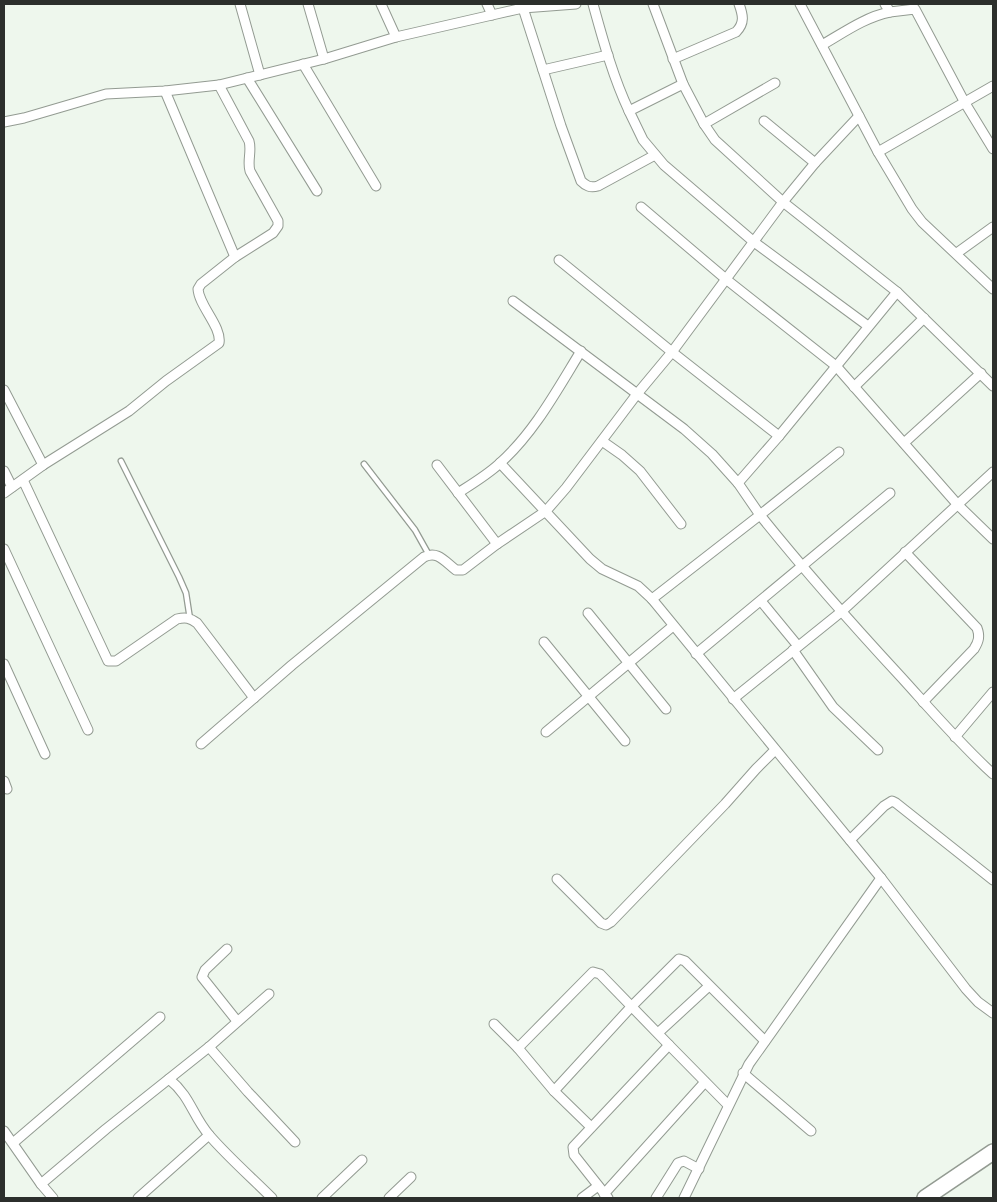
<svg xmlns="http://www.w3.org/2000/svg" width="997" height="1202" font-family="'Playfair Display',serif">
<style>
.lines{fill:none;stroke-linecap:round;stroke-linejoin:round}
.lane-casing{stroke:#939b92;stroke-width:7}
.street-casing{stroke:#939b92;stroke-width:11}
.primary-casing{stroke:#939b92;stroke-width:18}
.lane{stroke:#fff;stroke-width:4.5}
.street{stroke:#fff;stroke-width:9}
.primary{stroke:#fff;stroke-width:15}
</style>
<rect width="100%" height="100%" fill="#eef7ed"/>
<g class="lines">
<g class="lane-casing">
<g id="lane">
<polyline points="121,461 179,577 186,593 190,619"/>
<polyline points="364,464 415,530 429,555"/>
</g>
</g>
<g class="street-casing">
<g id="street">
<polyline points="240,4 260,75"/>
<polyline points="308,4 324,59"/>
<polyline points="381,4 396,37"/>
<polyline points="487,4 492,15"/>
<path d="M593,4C603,40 613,77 629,111"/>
<polyline points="653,4 683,84 704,124 715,140 783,202 897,292 993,386"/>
<polyline points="800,4 878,152 912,209 922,222 993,289"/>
<polyline points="885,4 890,12 915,9 965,103 993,149"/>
<path d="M523,8L561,126L581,181C586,186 590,188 598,186L655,155"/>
<path d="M822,45C843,33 865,17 890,12"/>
<path d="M673,59L736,32C745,23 743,15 739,4"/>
<polyline points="303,64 376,186"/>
<polyline points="543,70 608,55"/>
<polyline points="247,78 317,191"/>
<polyline points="683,84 629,111 643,140 664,165 754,242 868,326"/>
<polyline points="165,91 235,257"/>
<polyline points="764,121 815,163"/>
<polyline points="4,122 24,118 106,94 165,91 219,85 324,59 396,37 492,15 523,8 576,4"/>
<polyline points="704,124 775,83"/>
<polyline points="878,152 993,86"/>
<polyline points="641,207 727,280 836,366 958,505 993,539"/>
<polyline points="957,253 993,227"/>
<polyline points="559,260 672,352 779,436"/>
<polyline points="513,301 684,429 712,454 738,483 779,436 897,292"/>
<polyline points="854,387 924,318"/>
<polyline points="4,390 43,465"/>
<polyline points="602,441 622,455 640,471 681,524"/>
<polyline points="904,443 981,373"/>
<path d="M839,452L760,515C805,571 852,624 901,677C931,710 960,744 993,774"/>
<polyline points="500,463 590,559 602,569 638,586 652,599 881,878 966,989 978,1002 993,1013"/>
<polyline points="437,465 497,544"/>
<polyline points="4,471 12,487"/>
<path d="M23,480L108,661H116L177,619C186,617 190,618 197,623L254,698"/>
<path d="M4,493L43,465L129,411L166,381L219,343C222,327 199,306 198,289L201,284L235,257L273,233L278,226V221L250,171C247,161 252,151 249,141L219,85"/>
<path d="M458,493C472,484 487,475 499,464C534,433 557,390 581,351"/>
<polyline points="4,549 88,730"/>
<path d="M905,552L977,628C980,636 979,641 974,649L923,702"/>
<polyline points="652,599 760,515 738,483"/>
<polyline points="761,601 798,646"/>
<polyline points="588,613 666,709"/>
<polyline points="544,642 625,741"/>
<polyline points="793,650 833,707 878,750"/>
<polyline points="696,654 890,493"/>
<polyline points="4,664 45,754"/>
<polyline points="733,699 841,612 993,472"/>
<polyline points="546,732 673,626"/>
<polyline points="955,737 993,692"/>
<path d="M201,744L292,665L424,557C438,550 445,562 456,570H463L497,544L546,511L566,488L637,394L672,352L783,202L815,163L859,116"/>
<polyline points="4,781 7,789"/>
<polyline points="850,840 884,806 892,801 896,803 993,880"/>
<polyline points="557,879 601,923 606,925 611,922 725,804 756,769 775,750"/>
<polyline points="227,949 205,970 202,977 237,1021"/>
<polyline points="494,1024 518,1048 554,1091 591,1127"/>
<polyline points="658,1033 709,986"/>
<polyline points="209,1047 248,1092 295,1142"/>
<polyline points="518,1048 593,972 600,974 669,1045"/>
<polyline points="743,1073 811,1131"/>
<path d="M169,1079C191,1097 192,1115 209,1135C228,1157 251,1177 272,1198"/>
<polyline points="554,1091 631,1007 679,959 685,961 765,1041"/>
<polyline points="4,1131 41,1184"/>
<polyline points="13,1143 160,1017"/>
<polyline points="604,1194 705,1082"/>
<polyline points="53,1198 41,1184 106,1129 209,1047 269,994"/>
<polyline points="138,1198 209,1135"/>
<polyline points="322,1198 362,1160"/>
<polyline points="389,1198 411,1177"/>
<polyline points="582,1198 598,1186"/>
<polyline points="608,1198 574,1155 573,1147 669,1045 728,1105"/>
<polyline points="656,1198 678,1163 684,1161 699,1169"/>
<polyline points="684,1198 749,1064 881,878"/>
</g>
</g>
<g class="primary-casing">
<polyline id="primary" points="925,1198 993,1152"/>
</g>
<use href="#lane" class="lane"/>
<use href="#street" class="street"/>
<use href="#primary" class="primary"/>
</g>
<rect width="997" height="1202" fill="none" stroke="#2c2f2c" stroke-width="10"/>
</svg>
